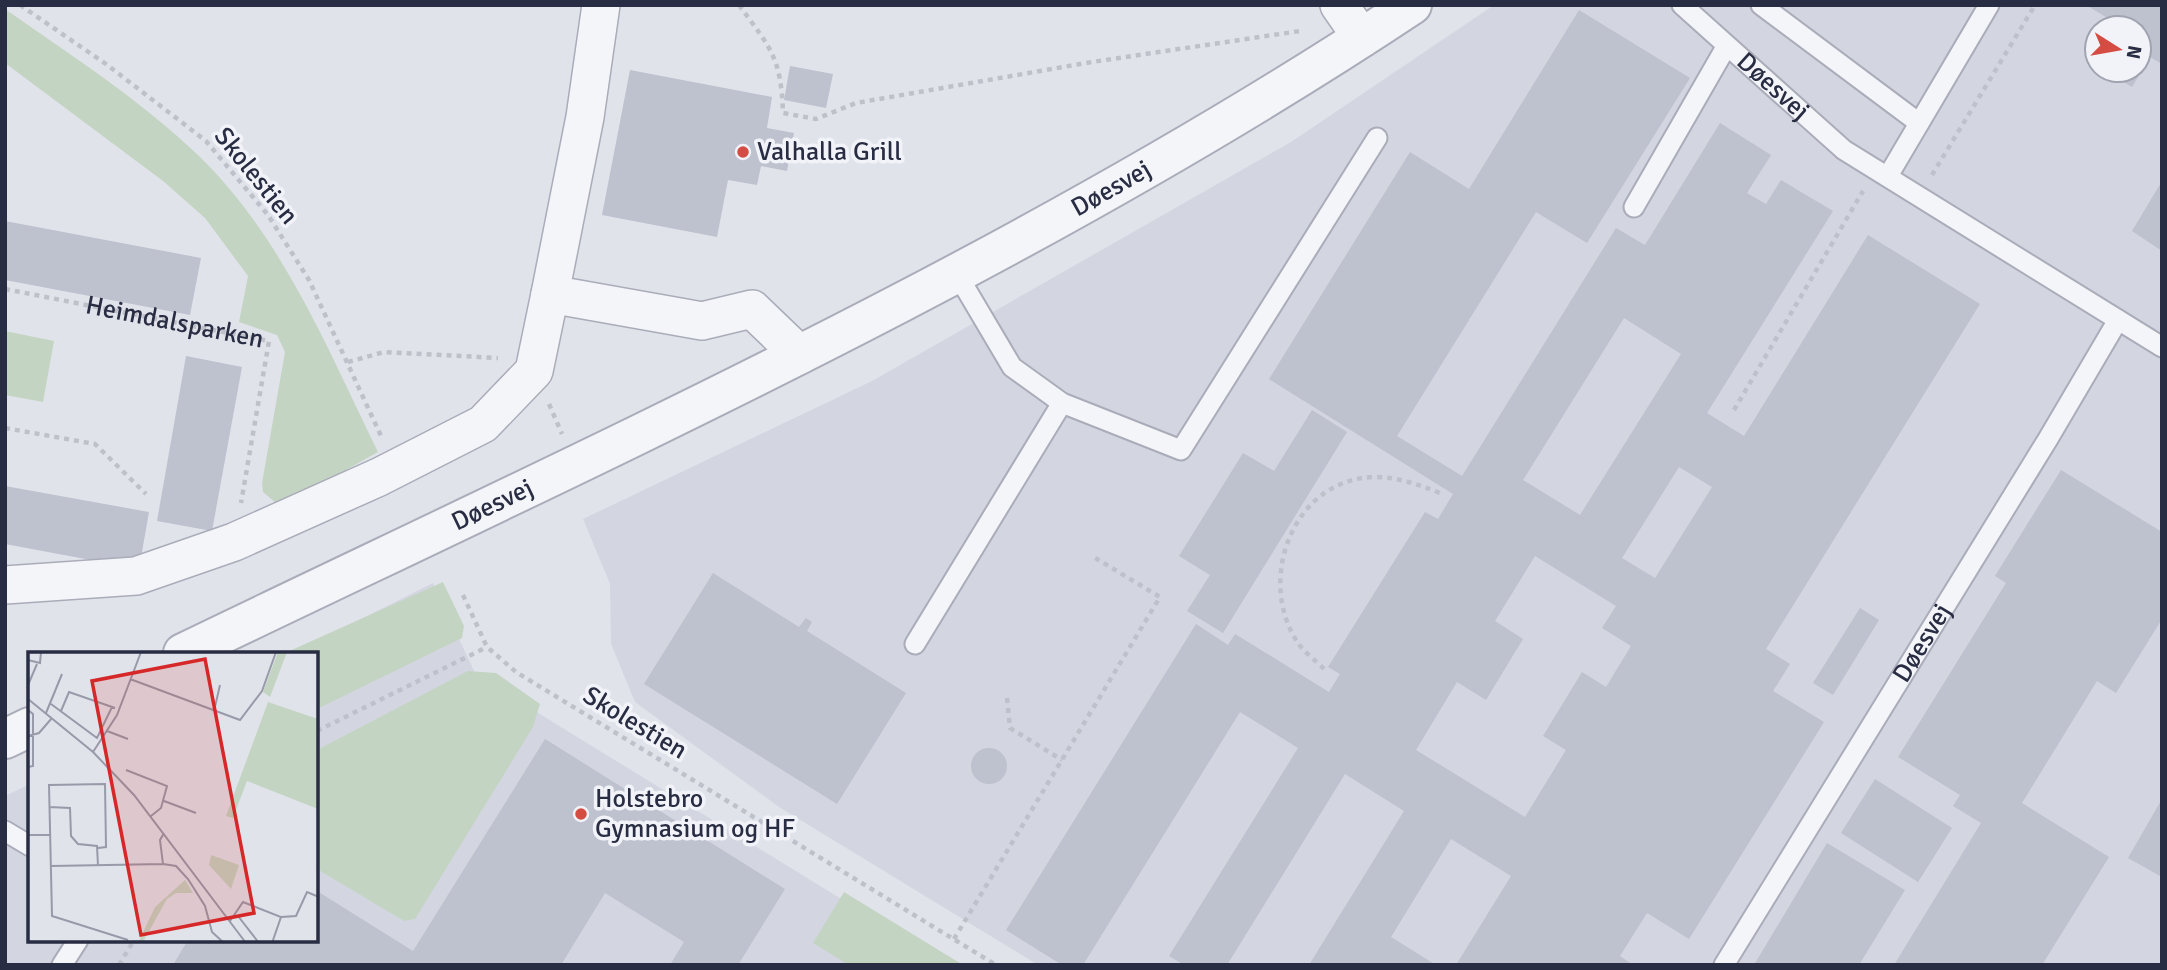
<svg xmlns="http://www.w3.org/2000/svg" width="2167" height="970" font-family="Signika,sans-serif">
<style>
.built{fill:#d3d5e0;fill-rule:evenodd}
.green{fill:#c3d5c2}
.building{fill:#bec1ce;fill-rule:evenodd}
.lines{fill:none;stroke-linecap:round;stroke-linejoin:round}
.service-casing{stroke:#aaacb9;stroke-width:23}
.minor-casing{stroke:#aaacb9;stroke-width:40}
.tertiary-casing{stroke:#aaacb9;stroke-width:42}
.path{stroke:#bfc1ca;stroke-width:4.5;stroke-dasharray:5 5;stroke-linecap:butt}
.service{stroke:#f4f5f9;stroke-width:19}
.minor{stroke:#f4f5f9;stroke-width:37}
.tertiary{stroke:#f4f5f9;stroke-width:38}
.poi-dot{fill:#d44c42;stroke:#f1f3f8;stroke-width:2.5}
.labels{text-anchor:middle;dominant-baseline:central;stroke-width:7;stroke-linejoin:round;paint-order:stroke}
.street-label{font-size:26px;fill:#292d43;stroke:#f1f3f8}
.poi-label{font-size:26px;fill:#292d43;stroke:#f1f3f8;text-anchor:start}
.inset-road{fill:none;stroke:#979aa8;stroke-width:2}
.view{fill:#d62828;fill-opacity:0.15;stroke:#d62828;stroke-width:3.5}
.inset-edge{fill:none;stroke:#292d43;stroke-width:3.5}
</style>
<rect width="100%" height="100%" fill="#e1e3eb"/>
<g class="built">
<path d="M1494,5H2162V965H1038L779,807L635,702L611,644L610,584L583,519L872,381L1291,142ZM2097,28H2139V70H2097Z"/>
<polygon points="433,583 476,675 949,965 5,965 5,796 30,784 30,940 317,940 317,653 293,653"/>
</g>
<g class="green">
<path d="M5,9C72,56 141,100 200,157C283,238 328,350 378,452L285,504L276,503L263,492L262,483L285,352L277,335L239,322L248,276L205,218L163,181L5,63Z"/>
<polygon points="5,331 54,341 43,402 5,395"/>
<polygon points="443,582 464,626 462,638 317,709 317,653 285,653"/>
<polygon points="468,671 496,673 540,704 533,727 415,919 404,921 317,869 317,750"/>
<polygon points="844,892 963,965 849,965 813,943"/>
</g>
<g class="building">
<polygon points="2086,5 2162,5 2162,64 2150,57 2132,87 2103,70 2139,70 2139,28 2124,28"/>
<path d="M1579,10L1690,78L1587,243L1536,212L1397,436L1462,476L1616,228L1645,245L1720,123L1771,155L1747,193L1766,204L1781,180L1833,211L1707,413L1744,436L1868,235L1980,304L1766,649L1790,664L1773,691L1824,722L1689,939L1647,913L1620,956L1633,965H1456L1511,876L1451,839L1391,937L1436,965H1309L1404,811L1345,774L1227,965H1184L1169,956L1298,748L1240,712L1083,965H1062L1006,930L1196,624L1228,645L1235,634L1329,692L1340,674L1328,667L1425,512L1438,519L1453,494L1269,379L1410,152L1469,189ZM1624,318L1681,354L1580,515L1523,480ZM1679,467L1712,487L1655,578L1622,558ZM1535,556L1616,606L1602,628L1631,646L1606,687L1582,672L1543,736L1566,750L1525,817L1416,750L1457,682L1486,700L1523,639L1495,621Z"/>
<polygon points="790,66 833,74 826,108 784,100"/>
<polygon points="630,70 772,97 767,128 794,133 787,171 761,166 757,185 728,180 717,237 602,215"/>
<polygon points="2162,181 2162,251 2132,231"/>
<polygon points="5,221 201,258 190,315 5,280"/>
<polygon points="186,356 242,367 212,531 157,521"/>
<polygon points="1312,410 1347,432 1223,633 1187,611 1210,575 1179,556 1243,453 1274,471"/>
<polygon points="2061,470 2162,532 2162,619 2116,693 2097,681 2022,803 2109,857 2042,965 1894,965 1981,823 1953,806 1960,795 1898,757 2006,583 1995,576"/>
<polygon points="5,486 149,512 139,569 5,544"/>
<polygon points="713,573 799,627 806,618 812,622 807,631 906,693 837,804 644,684"/>
<polygon points="1860,608 1879,620 1833,695 1813,683"/>
<polygon points="545,739 785,889 738,965 670,965 684,942 605,893 561,965 173,965 188,940 317,940 317,891 413,951"/>
<circle cx="989" cy="766" r="18"/>
<polygon points="1875,779 1952,828 1918,882 1841,833"/>
<polygon points="2162,799 2162,877 2128,858"/>
<polygon points="1827,843 1905,890 1859,965 1754,965"/>
</g>
<g class="lines">
<g class="service-casing">
<g id="service">
<path id="s2" d="M1682,5L1844,150L2162,347"/>
<polyline points="1761,5 1919,123"/>
<polyline points="1888,176 1989,5"/>
<polyline points="1634,207 1726,47"/>
<polyline points="957,274 1012,367 1062,403 1181,450 1377,138"/>
<polyline points="915,644 1062,403"/>
<polyline points="5,831 30,846"/>
<polyline points="62,965 78,940"/>
<path id="s3" d="M1724,965L2048,439L2118,320"/>
</g>
</g>
<g class="minor-casing">
<g id="minor">
<polyline points="601,5 585,117 550,294 702,321 752,309 800,355"/>
<polyline points="1339,5 1362,38"/>
<polyline points="5,585 136,576 234,542 379,477 483,424 534,371 550,294"/>
</g>
</g>
<g class="tertiary-casing">
<g id="tertiary">
<path id="s4" d="M183,653C600,452 1025,262 1412,5"/>
<polyline points="5,739 30,727"/>
</g>
</g>
<g class="path">
<polyline points="20,5 106,64 206,141 268,215 309,280 381,436"/>
<path d="M739,5C771,49 781,57 783,113L816,119L856,103L1092,62L1300,31"/>
<polyline points="1932,175 2035,5"/>
<path id="s1" d="M5,289L269,341L241,503"/>
<polyline points="348,362 384,352 498,358"/>
<polyline points="549,404 562,434"/>
<polyline points="1734,410 1863,191"/>
<polyline points="5,428 95,444 146,494"/>
<polyline points="463,595 487,647 516,672 996,965"/>
<path d="M1324,669C1316,661 1304,652 1298,643C1256,581 1292,480 1373,477C1398,477 1417,484 1440,493"/>
<polyline points="1007,698 1010,728 1062,760"/>
<polyline points="317,731 487,647"/>
<polyline points="954,939 1160,597 1092,556"/>
<polyline points="119,965 134,940"/>
</g>
<use href="#service" class="service"/>
<use href="#minor" class="minor"/>
<use href="#tertiary" class="tertiary"/>
</g>
<g class="poi-dot">
<circle cx="743" cy="152" r="7"/>
<circle cx="581" cy="814" r="7"/>
</g>
<g class="labels">
<g class="street-label">
<text stroke="none"><textPath href="#s2" startOffset="122">Døesvej</textPath></text>
<text transform="translate(256 176) rotate(51)">Skolestien</text>
<text stroke="none"><textPath href="#s4" startOffset="1038">Døesvej</textPath></text>
<text stroke="none"><textPath href="#s1" startOffset="173">Heimdalsparken</textPath></text>
<text stroke="none"><textPath href="#s4" startOffset="343">Døesvej</textPath></text>
<text stroke="none"><textPath href="#s3" startOffset="378">Døesvej</textPath></text>
<text transform="translate(635 723) rotate(31)">Skolestien</text>
</g>
<g class="poi-label">
<text x="757" y="152">Valhalla Grill</text>
<text x="595" y="799">Holstebro<tspan x="595" dy="30">Gymnasium og HF</tspan></text>
</g>
</g>
<g transform="translate(28 652)">
<rect width="290" height="290" fill="#e1e3eb"/>
<path d="M250,0H259L242,45L235,40ZM240,50L290,67V157L219,129L205,166L198,164ZM183,203L211,213L203,237L181,213ZM157,228L165,241H148L139,247L115,290L110,291L127,255Z" fill="#c3d5c2"/>
<path class="inset-road" d="M0,8L12,11L13,0M102,27L212,68L234,39L248,0M0,33L9,12M0,47L65,100L106,143L218,291M23,52L69,86L84,55M0,58L5,62V114L0,115M33,59L41,40L87,56M186,59L192,33M18,61L34,22M79,79L100,87M0,84L11,81L24,66M65,100L89,63L113,0M98,118L139,134L133,156L123,164M136,149L168,161M21,155L42,156L43,184L50,192L69,194L70,214M0,183H22M70,196L78,195L77,132L21,133L24,264L100,288M135,212L148,214L160,227L177,254L184,280L196,291M23,214L135,212L132,188L136,181M210,264L231,291M253,265L268,264L279,240L291,245M202,269L215,250L253,265L244,291"/>
<path class="view" d="M177,7L226,261L113,283L64,29Z"/>
<rect width="290" height="290" class="inset-edge"/>
</g>
<rect width="2167" height="970" fill="none" stroke="#292d43" stroke-width="14"/>
<g transform="translate(2118 49) rotate(101)"><circle r="33" fill="#f1f3f8" stroke="#a1a4b0" stroke-width="2"/>
<path d="M0-5L12 26L0 18L-12 26Z" fill="#d44c42"/>
<text y="-10" font-size="19" font-weight="bold" text-anchor="middle" fill="#292d43">N</text>
</g>
</svg>
